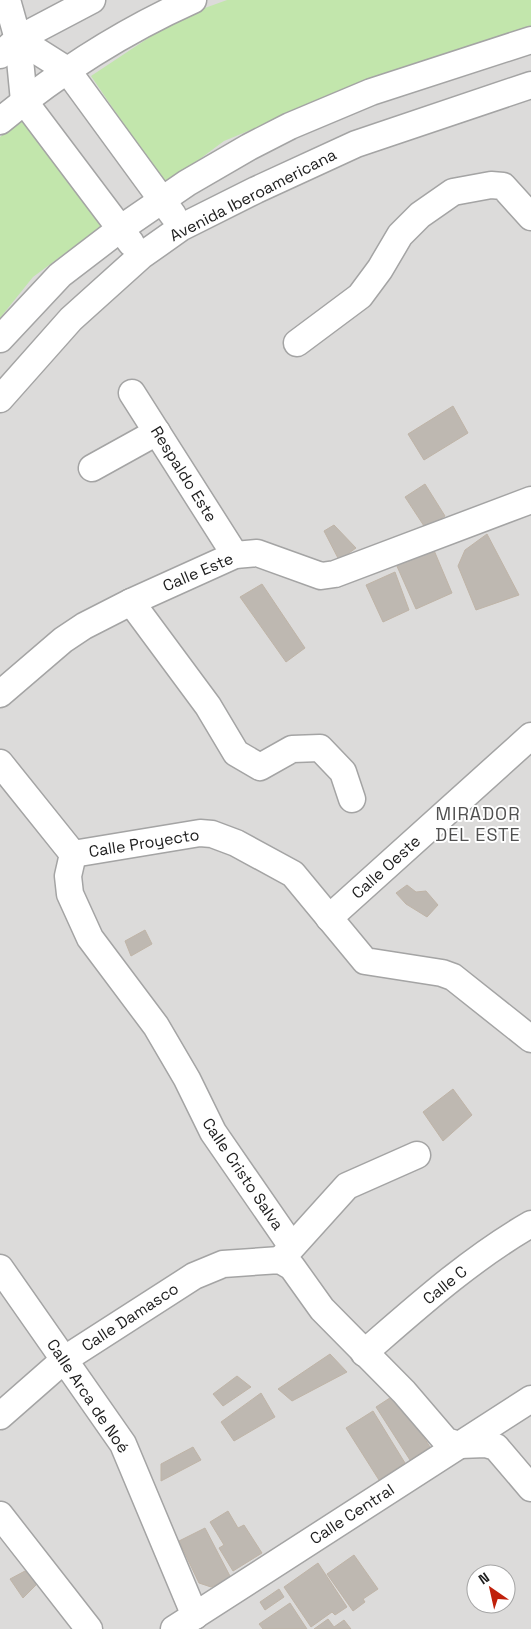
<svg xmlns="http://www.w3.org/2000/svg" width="531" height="1629" font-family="'Space Grotesk',sans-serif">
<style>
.residential{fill:#dcdbda;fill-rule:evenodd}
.grass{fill:#c2e6ac}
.building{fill:#beb8b1;stroke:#bfb4a7}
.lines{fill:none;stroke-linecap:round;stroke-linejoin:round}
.minor-casing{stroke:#a4a4a4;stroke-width:29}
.minor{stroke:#fff;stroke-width:26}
.labels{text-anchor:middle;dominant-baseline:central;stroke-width:4;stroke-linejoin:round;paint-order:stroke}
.street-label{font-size:16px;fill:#1d1d1d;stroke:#fff}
.neighbourhood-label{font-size:18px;letter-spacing:1px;fill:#505050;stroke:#fff}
</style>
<rect width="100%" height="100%" fill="#eeece4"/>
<path class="residential" d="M0,0H531V1629H0ZM476,1574H506V1604H476Z"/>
<g class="grass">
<polygon points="227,0 531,0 531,27 409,65 224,141 165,185 91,76 180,17"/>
<polygon points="23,118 103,225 33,277 0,318 0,137"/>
</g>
<g class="building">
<polygon points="453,406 468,433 424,460 408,434"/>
<polygon points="425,484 445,516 426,529 405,497"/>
<polygon points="334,525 356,548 339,560 324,531"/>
<polygon points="487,534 519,595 476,610 458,566 465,550"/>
<polygon points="433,548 452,593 416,609 396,564"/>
<polygon points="395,572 409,610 383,622 366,585"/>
<polygon points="262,584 305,648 286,662 240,597"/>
<polygon points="407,885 416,892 426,891 438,905 427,917 406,904 396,893"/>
<polygon points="145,930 152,944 131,956 125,941"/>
<polygon points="453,1089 472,1115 443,1141 423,1112"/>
<polygon points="330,1354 347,1372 292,1401 278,1389"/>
<polygon points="237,1376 251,1387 223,1406 213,1394"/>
<polygon points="261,1393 275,1417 234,1441 221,1422"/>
<polygon points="396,1394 430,1447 410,1460 376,1407"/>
<polygon points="373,1411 405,1463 379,1480 346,1428"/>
<polygon points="193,1447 201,1460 161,1481 161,1464"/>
<polygon points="228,1511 238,1528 244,1525 262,1553 233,1571 219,1548 224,1545 210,1522"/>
<polygon points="205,1528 231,1578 211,1587 199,1583 179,1541"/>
<polygon points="354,1555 378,1589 363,1599 365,1602 353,1611 327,1574"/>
<polygon points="318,1563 347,1607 335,1615 332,1612 311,1627 284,1587"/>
<polygon points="25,1571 37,1584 23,1598 10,1579"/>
<polygon points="279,1589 284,1597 265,1610 260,1602"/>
<polygon points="290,1603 307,1629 263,1629 259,1624"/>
<polygon points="328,1619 334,1627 344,1620 351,1629 314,1629"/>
</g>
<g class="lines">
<g class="minor-casing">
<g id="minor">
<polyline points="7,0 18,39 24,101 131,243"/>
<polyline points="18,39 67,70 173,215"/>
<polyline points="0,55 18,39 92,0"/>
<path d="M0,121C58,73 124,31 193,0"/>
<polyline points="0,339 60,275 120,229 187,183 249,147 290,126 371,92 531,40"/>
<polyline points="297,343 360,296 380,269 400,235 420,215 453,192 491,185 503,186 531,217"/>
<polyline points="132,393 235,555"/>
<polyline points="0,399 71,319 141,256 182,227 256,190 356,144 531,85"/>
<polyline points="92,468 157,432"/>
<polyline points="131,602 208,706 236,753 260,767 292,749 320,748 343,772 352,799"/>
<polyline points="0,694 63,640 84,626 131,602 235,555 257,553 321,576 335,574 531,500"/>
<polyline points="0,763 73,854 68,876 70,894 90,938 156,1026 187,1079 213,1132 291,1245"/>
<polyline points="73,854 200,833 212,834 236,843 293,874 365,961 442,973 453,977 531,1039"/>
<polyline points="329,918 531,736"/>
<polyline points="282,1258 347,1186 417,1155"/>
<polyline points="0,1268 123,1444 195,1616"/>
<path d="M364,1353C417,1307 470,1259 531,1224"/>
<polyline points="0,1416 65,1359 194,1276 223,1264 280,1260 292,1267 322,1309 404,1392 446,1441 459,1445 486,1444 496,1447 531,1488"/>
<polyline points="0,1515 89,1629"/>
<polyline points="174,1629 531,1399"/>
</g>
</g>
<use href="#minor" class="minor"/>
</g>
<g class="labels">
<g class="street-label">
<text transform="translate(253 195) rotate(-27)">Avenida Iberoamericana</text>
<text transform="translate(184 474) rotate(58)">Respaldo Este</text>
<text transform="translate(198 572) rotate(-23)">Calle Este</text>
<text transform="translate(144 843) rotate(-9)">Calle Proyecto</text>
<text transform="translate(386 867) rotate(-42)">Calle Oeste</text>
<text transform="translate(243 1174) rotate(56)">Calle Cristo Salva</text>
<text transform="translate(445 1285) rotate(-39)">Calle C</text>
<text transform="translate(130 1317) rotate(-33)">Calle Damasco</text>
<text transform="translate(88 1396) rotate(56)">Calle Arca de Noé</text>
<text transform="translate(352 1514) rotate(-33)">Calle Central</text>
</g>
<g class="neighbourhood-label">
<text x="478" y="813">MIRADOR<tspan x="478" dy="21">DEL ESTE</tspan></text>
</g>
</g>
<g transform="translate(491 1589) rotate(326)"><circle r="24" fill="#ffffff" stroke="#a5a5a5"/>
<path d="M0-4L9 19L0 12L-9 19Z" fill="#c0200b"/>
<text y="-8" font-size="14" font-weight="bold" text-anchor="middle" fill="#1d1d1d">N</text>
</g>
</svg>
